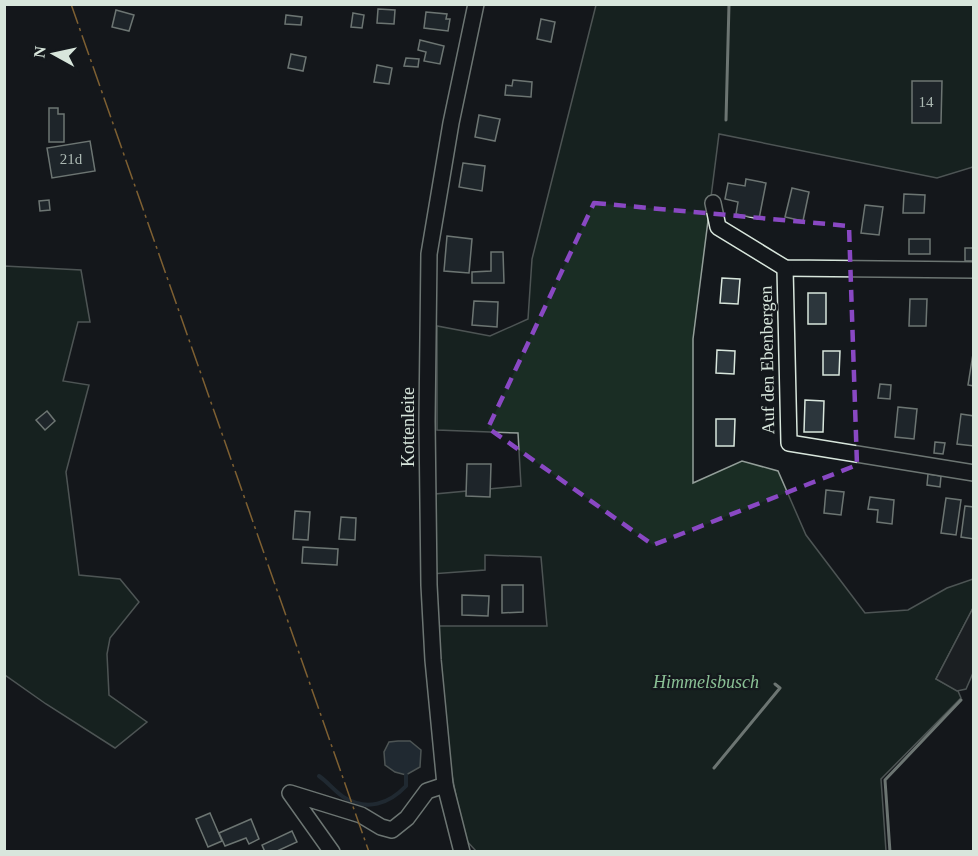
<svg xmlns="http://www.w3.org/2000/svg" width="978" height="856" font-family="'Times New Roman',serif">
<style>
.green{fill:#1a2d24;stroke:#939e99;stroke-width:1.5}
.parking{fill:#24282b;stroke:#939e99;stroke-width:1.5}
.water{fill:#2f3f4d;stroke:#939e99;stroke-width:1.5}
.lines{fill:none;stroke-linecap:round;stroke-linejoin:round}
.stream{stroke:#2f3f4d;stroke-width:4}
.building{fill:#2c363c;stroke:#d8e6dc;stroke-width:1.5}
.minor-casing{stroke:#d8e6dc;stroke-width:18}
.minor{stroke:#14181c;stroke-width:15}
.wall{stroke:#d8e6dc;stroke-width:3}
.power{stroke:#ffb74d;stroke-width:1.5;stroke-dasharray:21 4.5 3 4.5;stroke-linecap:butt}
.marked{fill:none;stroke:#8948c3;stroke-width:4.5;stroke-dasharray:12 8;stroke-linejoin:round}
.labels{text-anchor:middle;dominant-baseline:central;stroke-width:4.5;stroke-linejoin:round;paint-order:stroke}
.number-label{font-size:15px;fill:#adbab4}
.street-label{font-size:18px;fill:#d8e6dc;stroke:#14181c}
.park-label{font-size:18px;font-style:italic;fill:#8ac095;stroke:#14181c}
</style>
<rect width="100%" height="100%" fill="#14181c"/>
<g class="green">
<polygon points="596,5 973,5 973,167 937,178 719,134 693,339 693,483 742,461 778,471 806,535 865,613 908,610 947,588 973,579 973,608 936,679 958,691 961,698 881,779 886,851 476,851 464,838 435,686 437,626 547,626 541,557 485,555 485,570 431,574 435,494 521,486 518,433 437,430 437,326 490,336 528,319 532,259"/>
<polygon points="4,266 81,270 90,322 78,322 63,381 89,385 66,472 79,575 120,579 139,602 110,638 107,654 109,695 147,722 115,748 46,704 5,675"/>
</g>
<polygon class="parking" points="973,608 973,673 966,689 957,691 936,679"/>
<polygon class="water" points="398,741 410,741 421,750 420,767 406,775 395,772 385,765 384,752 389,742"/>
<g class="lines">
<path class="stream" d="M319,776C328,782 336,793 345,798C367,811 389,804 406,786V775"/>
</g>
<g class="building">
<polygon points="378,9 395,10 394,24 377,23"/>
<polygon points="116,10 134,15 129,31 112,27"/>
<polygon points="426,12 447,14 446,19 450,19 448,31 424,28"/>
<polygon points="353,13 364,15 362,28 351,27"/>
<polygon points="286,15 302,17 301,25 285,24"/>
<polygon points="541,19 555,22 551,42 537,39"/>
<polygon points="420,40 444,46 440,64 424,61 426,52 418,50"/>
<polygon points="291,54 306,57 303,71 288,68"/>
<polygon points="406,58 419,59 418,67 404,66"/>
<polygon points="377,65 392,68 389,84 374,82"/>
<polygon points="513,80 532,82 531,97 505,95 506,85 512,86"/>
<polygon points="912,81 942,81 941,123 912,123"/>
<polygon points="49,108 58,108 58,114 64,114 64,142 49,142"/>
<polygon points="479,115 500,119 495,141 475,137"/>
<polygon points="90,141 95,171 52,178 47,148"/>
<polygon points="463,163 485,166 482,191 459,187"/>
<polygon points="746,179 766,183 759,219 736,214 738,202 725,199 728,183 745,186"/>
<polygon points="792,188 809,192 803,221 785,217"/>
<polygon points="904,194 925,195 924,213 903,213"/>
<polygon points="49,200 50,210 40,211 39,201"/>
<polygon points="865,205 883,207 879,235 861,233"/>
<polygon points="447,236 472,239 469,273 444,271"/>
<rect x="909" y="239" width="21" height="15"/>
<rect x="965" y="248" width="9" height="13"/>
<polygon points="491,252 503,252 504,283 472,283 472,272 491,271"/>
<polygon points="722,278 740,279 738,304 720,303"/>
<rect x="808" y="293" width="18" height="31"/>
<polygon points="910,299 927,299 926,326 909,326"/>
<polygon points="474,301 498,302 497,327 472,325"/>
<polygon points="717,350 735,351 734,374 716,373"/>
<polygon points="823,351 840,351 839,375 823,375"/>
<polygon points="973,354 974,354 974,386 968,385"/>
<polygon points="880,384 891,385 890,399 878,398"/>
<polygon points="805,400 824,401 823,432 804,432"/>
<polygon points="898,407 917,409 914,439 895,437"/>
<polygon points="47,411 55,421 45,430 36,420"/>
<polygon points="961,414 974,416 974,446 957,444"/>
<polygon points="716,419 735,419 734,446 716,446"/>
<polygon points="935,442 945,443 943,454 934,453"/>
<polygon points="467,464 491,464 490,497 466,496"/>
<polygon points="928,474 941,476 940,487 927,485"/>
<polygon points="826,490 844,492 841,515 824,513"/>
<polygon points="870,497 894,500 892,524 877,522 878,510 868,509"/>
<polygon points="946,498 961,500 956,535 941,533"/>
<polygon points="965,506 974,507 974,539 961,537"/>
<polygon points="295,511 310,512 308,540 293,539"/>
<polygon points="341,517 356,518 355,540 339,539"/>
<polygon points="303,547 338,549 337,565 302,563"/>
<polygon points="502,585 523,585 523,612 502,613"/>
<polygon points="462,595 489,596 488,616 462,615"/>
<polygon points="210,813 222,841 208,847 196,819"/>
<polygon points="251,819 259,839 249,844 246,838 225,846 219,833"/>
<polygon points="292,831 297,842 275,852 265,852 262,845"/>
</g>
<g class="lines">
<g class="minor-casing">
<g id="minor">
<polyline points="713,203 718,227 785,268 974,270"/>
<polyline points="785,268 789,443 974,473"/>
<polyline points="332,852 290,793 361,815 381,827 392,830 407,818 427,791 445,785"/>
<polyline points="462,852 445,785 433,660 429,585 427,421 429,254 451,123 476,4"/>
</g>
</g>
<use href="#minor" class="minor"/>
<g class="wall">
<polyline points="726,120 729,4"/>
<polyline points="714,768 780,688 775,684"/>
<polyline points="890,852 885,780 961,700"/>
</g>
<polyline class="power" points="71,4 369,852"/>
</g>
<path d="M0 0H978V856H0ZM594,203L849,226L857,465L653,545L488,428Z" fill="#14181c" fill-opacity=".55" fill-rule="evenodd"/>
<path class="marked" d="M594,203L849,226L857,465L653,545L488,428Z"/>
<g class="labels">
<g class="number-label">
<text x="926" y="102">14</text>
<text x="71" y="159">21d</text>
</g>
<g class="street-label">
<text transform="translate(767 360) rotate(-91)">Auf den Ebenbergen</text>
<text transform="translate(408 427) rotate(-90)">Kottenleite</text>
</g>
<g class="park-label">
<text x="706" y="682">Himmelsbusch</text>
</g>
</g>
<rect width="978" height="856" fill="none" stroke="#d8e6dc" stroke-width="12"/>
<g transform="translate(54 54) rotate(278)" stroke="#14181c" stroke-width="4.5" paint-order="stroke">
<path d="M0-4.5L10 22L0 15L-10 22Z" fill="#d8e6dc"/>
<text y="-9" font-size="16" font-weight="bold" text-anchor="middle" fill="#d8e6dc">N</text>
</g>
</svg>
